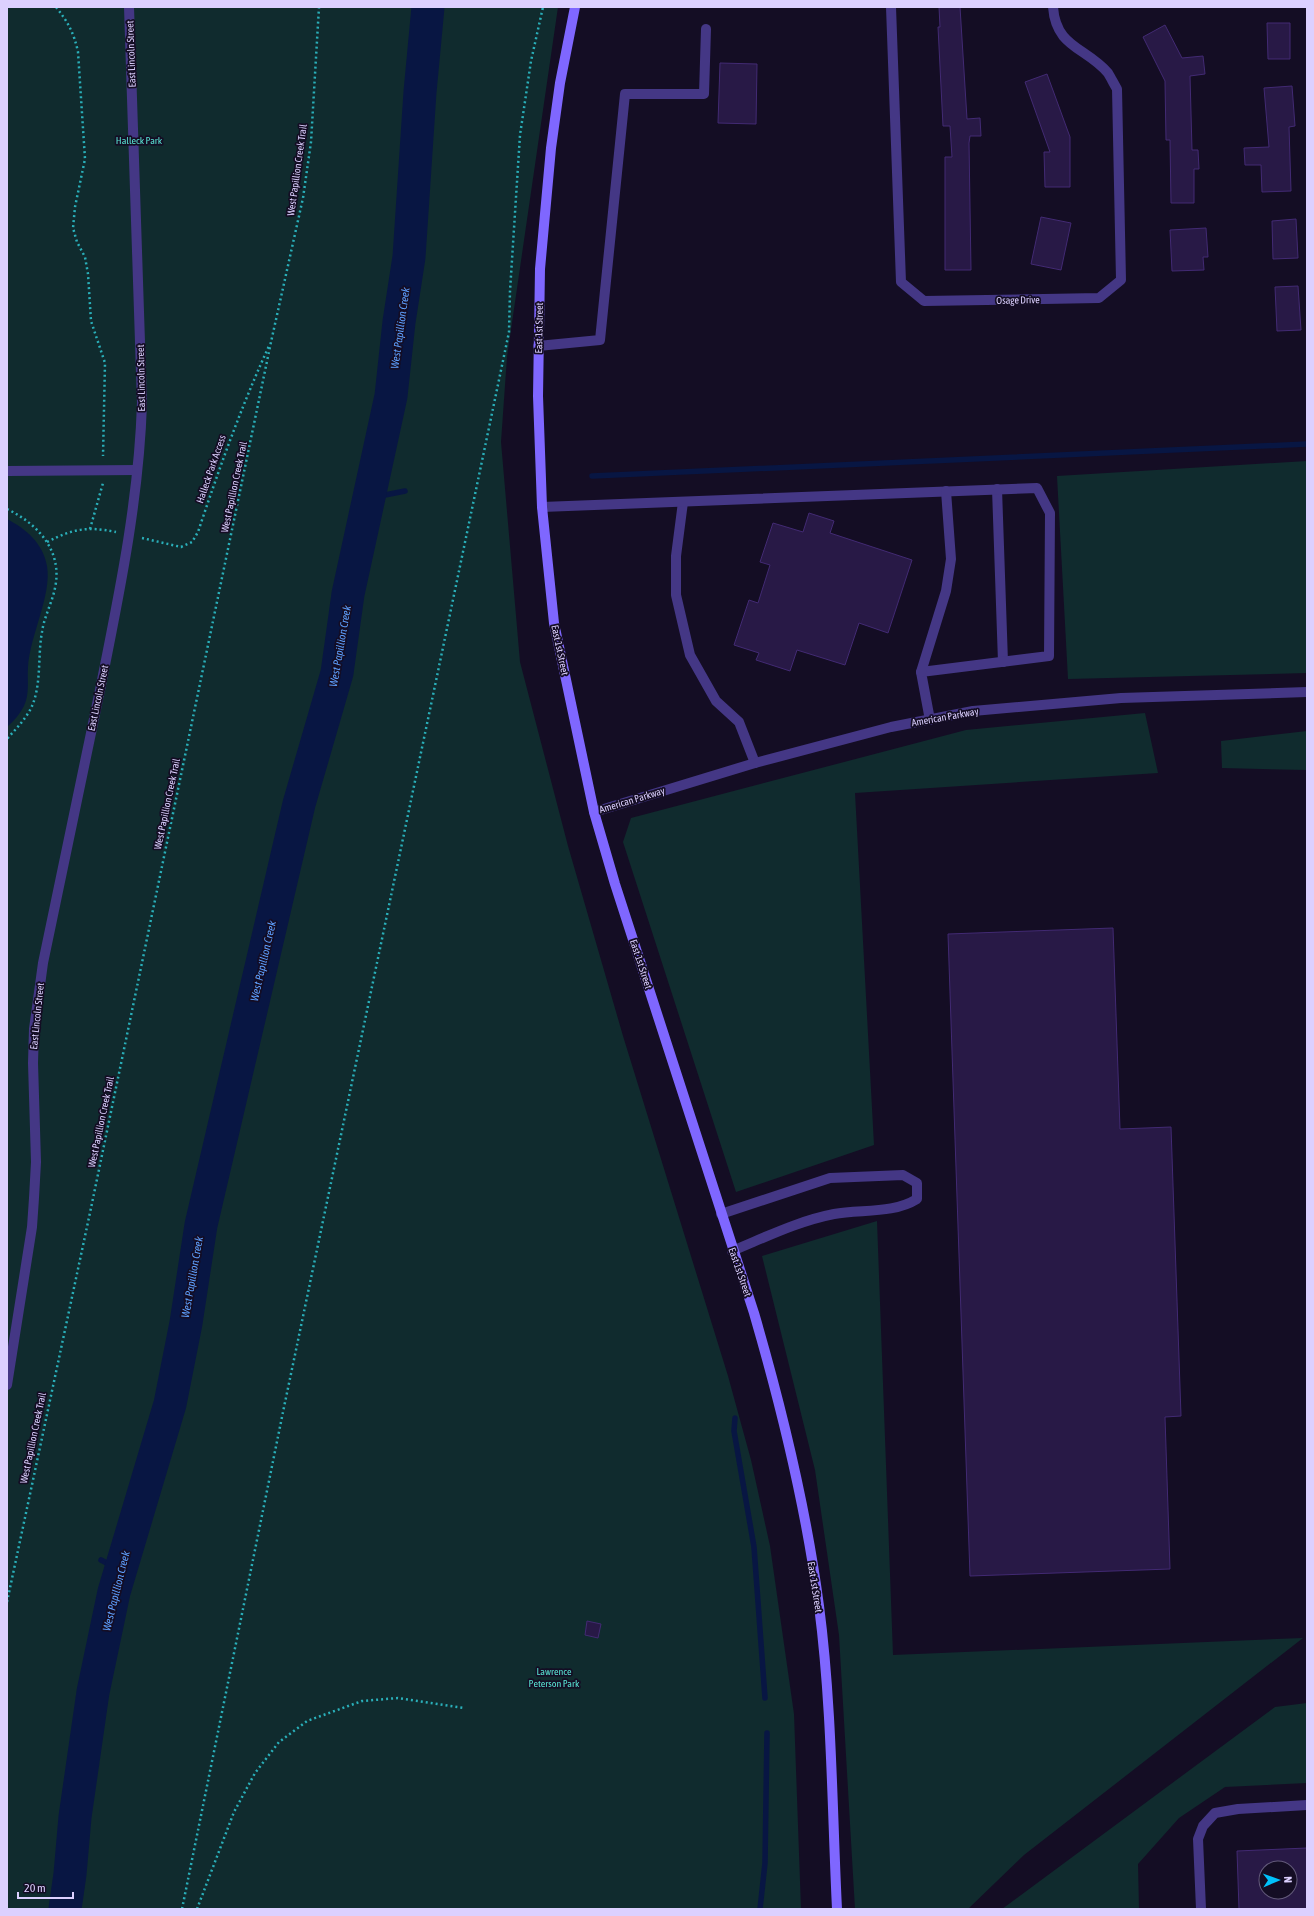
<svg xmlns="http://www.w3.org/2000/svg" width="1314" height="1916" font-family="'Asap Condensed',sans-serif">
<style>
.green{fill:#102b2e}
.water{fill:#081643}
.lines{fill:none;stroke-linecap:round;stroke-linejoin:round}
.stream{stroke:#081643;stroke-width:5.5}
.river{stroke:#081643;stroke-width:33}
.building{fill:#281946;stroke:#422a73;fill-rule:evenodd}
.path{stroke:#2aafb9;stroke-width:2.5;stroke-dasharray:2 3;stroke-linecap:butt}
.service{stroke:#443785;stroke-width:10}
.minor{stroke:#443785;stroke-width:10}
.secondary{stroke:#7f67ff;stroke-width:10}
.labels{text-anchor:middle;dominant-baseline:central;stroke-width:3.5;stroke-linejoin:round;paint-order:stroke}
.street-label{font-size:10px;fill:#dcd0ff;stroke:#140d24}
.park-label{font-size:10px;fill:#58e3d3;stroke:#140d24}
.water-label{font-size:11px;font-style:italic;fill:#5ea0ff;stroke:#140d24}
</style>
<rect width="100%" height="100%" fill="#140d24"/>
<g class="green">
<polygon points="7,7 558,7 507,357 501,442 520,662 568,846 623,1036 728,1376 751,1460 770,1546 794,1714 801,1909 7,1909"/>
<polygon points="1307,461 1307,673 1068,679 1057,476"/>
<polygon points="1145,713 1158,773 855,793 874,1145 736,1192 623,842 631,818 966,730"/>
<polygon points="1307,731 1307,770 1222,768 1221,741"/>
<polygon points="877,1221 893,1655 1303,1638 1024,1855 968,1909 855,1909 839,1635 815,1470 762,1256"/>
<polygon points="1307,1703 1307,1783 1225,1787 1179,1818 1138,1864 1139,1909 1002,1909 1275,1707"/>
</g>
<path class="water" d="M7,519C26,529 43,543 47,566C52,595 30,635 28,667C27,680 30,693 24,706C20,714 14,721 7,727Z"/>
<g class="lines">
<g class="stream">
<polyline points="592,476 1307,444"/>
<polyline points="370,498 405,491"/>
<polyline points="735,1418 734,1431 754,1547 765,1698"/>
<polyline points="101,1560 120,1570"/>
<polyline points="760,1909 765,1863 767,1733"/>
</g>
<polyline class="river" points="65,1909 70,1874 75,1817 93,1692 114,1592 170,1404 186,1323 201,1225 299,804 337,673 348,594 391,396 399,322 409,257 420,92 428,7"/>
</g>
<g class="building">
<polygon points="939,7 960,7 967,119 980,118 981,136 970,136 969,143 971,270 945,270 945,157 952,157 950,126 943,126 938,27 940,27"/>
<polygon points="1267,23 1290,23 1290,59 1268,59"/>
<polygon points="1165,25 1182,58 1203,56 1205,74 1190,76 1192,150 1198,150 1199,169 1194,169 1194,203 1171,203 1170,140 1166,140 1165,81 1143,37"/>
<polygon points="720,63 757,64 756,124 718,123"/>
<polygon points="1047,74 1070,137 1070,187 1045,187 1044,152 1050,152 1025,82"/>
<polygon points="1292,86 1295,126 1289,127 1291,191 1262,192 1261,165 1245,165 1244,148 1269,147 1264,88"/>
<polygon points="1041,217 1071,223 1061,270 1031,264"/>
<polygon points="1296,219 1298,258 1273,259 1272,221"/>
<polygon points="1206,228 1208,257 1203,257 1204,270 1172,271 1170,230"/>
<polygon points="1298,286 1301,330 1277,331 1275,287"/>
<polygon points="809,513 834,521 830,533 912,560 888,633 859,623 845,665 797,650 790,671 756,660 759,653 734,645 749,600 758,603 770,565 760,562 773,523 803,532"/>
<polygon points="1113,928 1120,1129 1171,1127 1181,1416 1165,1417 1170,1569 970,1576 948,934"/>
<polygon points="587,1621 601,1624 598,1638 585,1635"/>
<path d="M1307,1848V1909H1239L1237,1851ZM1266,1868H1290V1892H1266Z"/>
</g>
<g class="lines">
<g class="path">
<path d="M56,7C68,22 74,33 78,52L85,159L75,207L73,228L77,242L85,257L88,274L91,321L105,363L103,456"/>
<path d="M7,509C38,524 63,551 55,588C52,603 44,617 42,632C37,658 43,692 27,715C21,724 14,731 7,739"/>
<polyline points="90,529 103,483"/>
<path d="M142,538L181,547L192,542L198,532C219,469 241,407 269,346"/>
<path d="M47,542C73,529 86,526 116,532"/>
<polyline points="7,1602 91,1208 271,342 303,198 311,142 319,7"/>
<polyline points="182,1909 283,1412 509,332 510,291 520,135 531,61 543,7"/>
<polyline points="197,1909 234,1812 255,1773 279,1742 307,1721 362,1701 398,1698 464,1708"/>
</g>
<g class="service">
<polyline points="538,346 600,340 625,94 704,94 706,29"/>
<polyline points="7,471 137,470"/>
<polyline points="997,489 1003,662"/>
<polyline points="683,502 676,556 676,595 690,655 716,701 739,722 755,763"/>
<polyline points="542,507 1037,488 1050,513 1049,656 921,672 930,720"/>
<polyline points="921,672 946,591 951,559 946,491"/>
<path d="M721,1214L830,1178L903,1175L917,1183V1199C893,1214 861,1209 834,1214C798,1221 766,1237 732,1251"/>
<polyline points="1201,1909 1198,1839 1203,1826 1215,1813 1238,1809 1307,1805"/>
</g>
<g class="minor">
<path d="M891,7L901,282L924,301L1099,298L1121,280L1117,89C1114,84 1111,78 1108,73C1086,47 1056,48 1053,7"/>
<polyline points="594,812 755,763 891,727 973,711 1121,698 1307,692"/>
<path d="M7,1385L32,1227L34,1198L36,1162L33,1063L34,1029L43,963C62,872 81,781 100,690C119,595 139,500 142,403L129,7"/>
</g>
<path class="secondary" d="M575,7L560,83L551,148L540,269L538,396L542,507L554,623L594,812L615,884L754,1313C782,1409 806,1507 819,1606C832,1706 832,1808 837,1909"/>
</g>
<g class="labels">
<g class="street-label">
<text transform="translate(131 54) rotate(-92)">East Lincoln Street</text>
<text transform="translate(297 170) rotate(-82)">West Papillion Creek Trail</text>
<text transform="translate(1018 300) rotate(-1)">Osage Drive</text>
<text transform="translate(539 328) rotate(-89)">East 1st Street</text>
<text transform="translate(141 378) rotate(-91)">East Lincoln Street</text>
<text transform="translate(211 469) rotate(-71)">Halleck Park Access</text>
<text transform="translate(234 487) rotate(-78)">West Papillion Creek Trail</text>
<text transform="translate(560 650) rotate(78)">East 1st Street</text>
<text transform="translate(98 698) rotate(-78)">East Lincoln Street</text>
<text transform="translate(945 717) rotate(-10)">American Parkway</text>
<text transform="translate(632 800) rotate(-17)">American Parkway</text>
<text transform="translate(167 804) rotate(-78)">West Papillion Creek Trail</text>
<text transform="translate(641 964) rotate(72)">East 1st Street</text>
<text transform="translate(37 1016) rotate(-84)">East Lincoln Street</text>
<text transform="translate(101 1122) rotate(-78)">West Papillion Creek Trail</text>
<text transform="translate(740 1272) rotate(71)">East 1st Street</text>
<text transform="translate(33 1438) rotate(-78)">West Papillion Creek Trail</text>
<text transform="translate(815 1587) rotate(81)">East 1st Street</text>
</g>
<g class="park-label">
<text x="139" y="140">Halleck Park</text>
<text x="554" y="1671">Lawrence<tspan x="554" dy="12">Peterson Park</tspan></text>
</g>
<g class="water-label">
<text transform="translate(400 328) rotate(-82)">West Papillion Creek</text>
<text transform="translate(340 646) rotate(-80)">West Papillion Creek</text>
<text transform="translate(263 961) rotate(-77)">West Papillion Creek</text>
<text transform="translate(192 1277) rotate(-80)">West Papillion Creek</text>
<text transform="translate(116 1591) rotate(-76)">West Papillion Creek</text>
</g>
</g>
<rect width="1314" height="1916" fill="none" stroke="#dcd0ff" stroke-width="16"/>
<g transform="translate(1278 1880) rotate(88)"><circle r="19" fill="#140d24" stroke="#645b7c"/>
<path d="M0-3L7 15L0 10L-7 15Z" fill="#00c1fb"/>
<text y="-6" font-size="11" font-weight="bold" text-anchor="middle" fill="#dcd0ff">N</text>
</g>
<path d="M18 1892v6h55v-6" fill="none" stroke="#dcd0ff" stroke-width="2"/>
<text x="24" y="1892" font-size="12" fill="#dcd0ff" stroke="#140d24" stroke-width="3" paint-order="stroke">20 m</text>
</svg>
